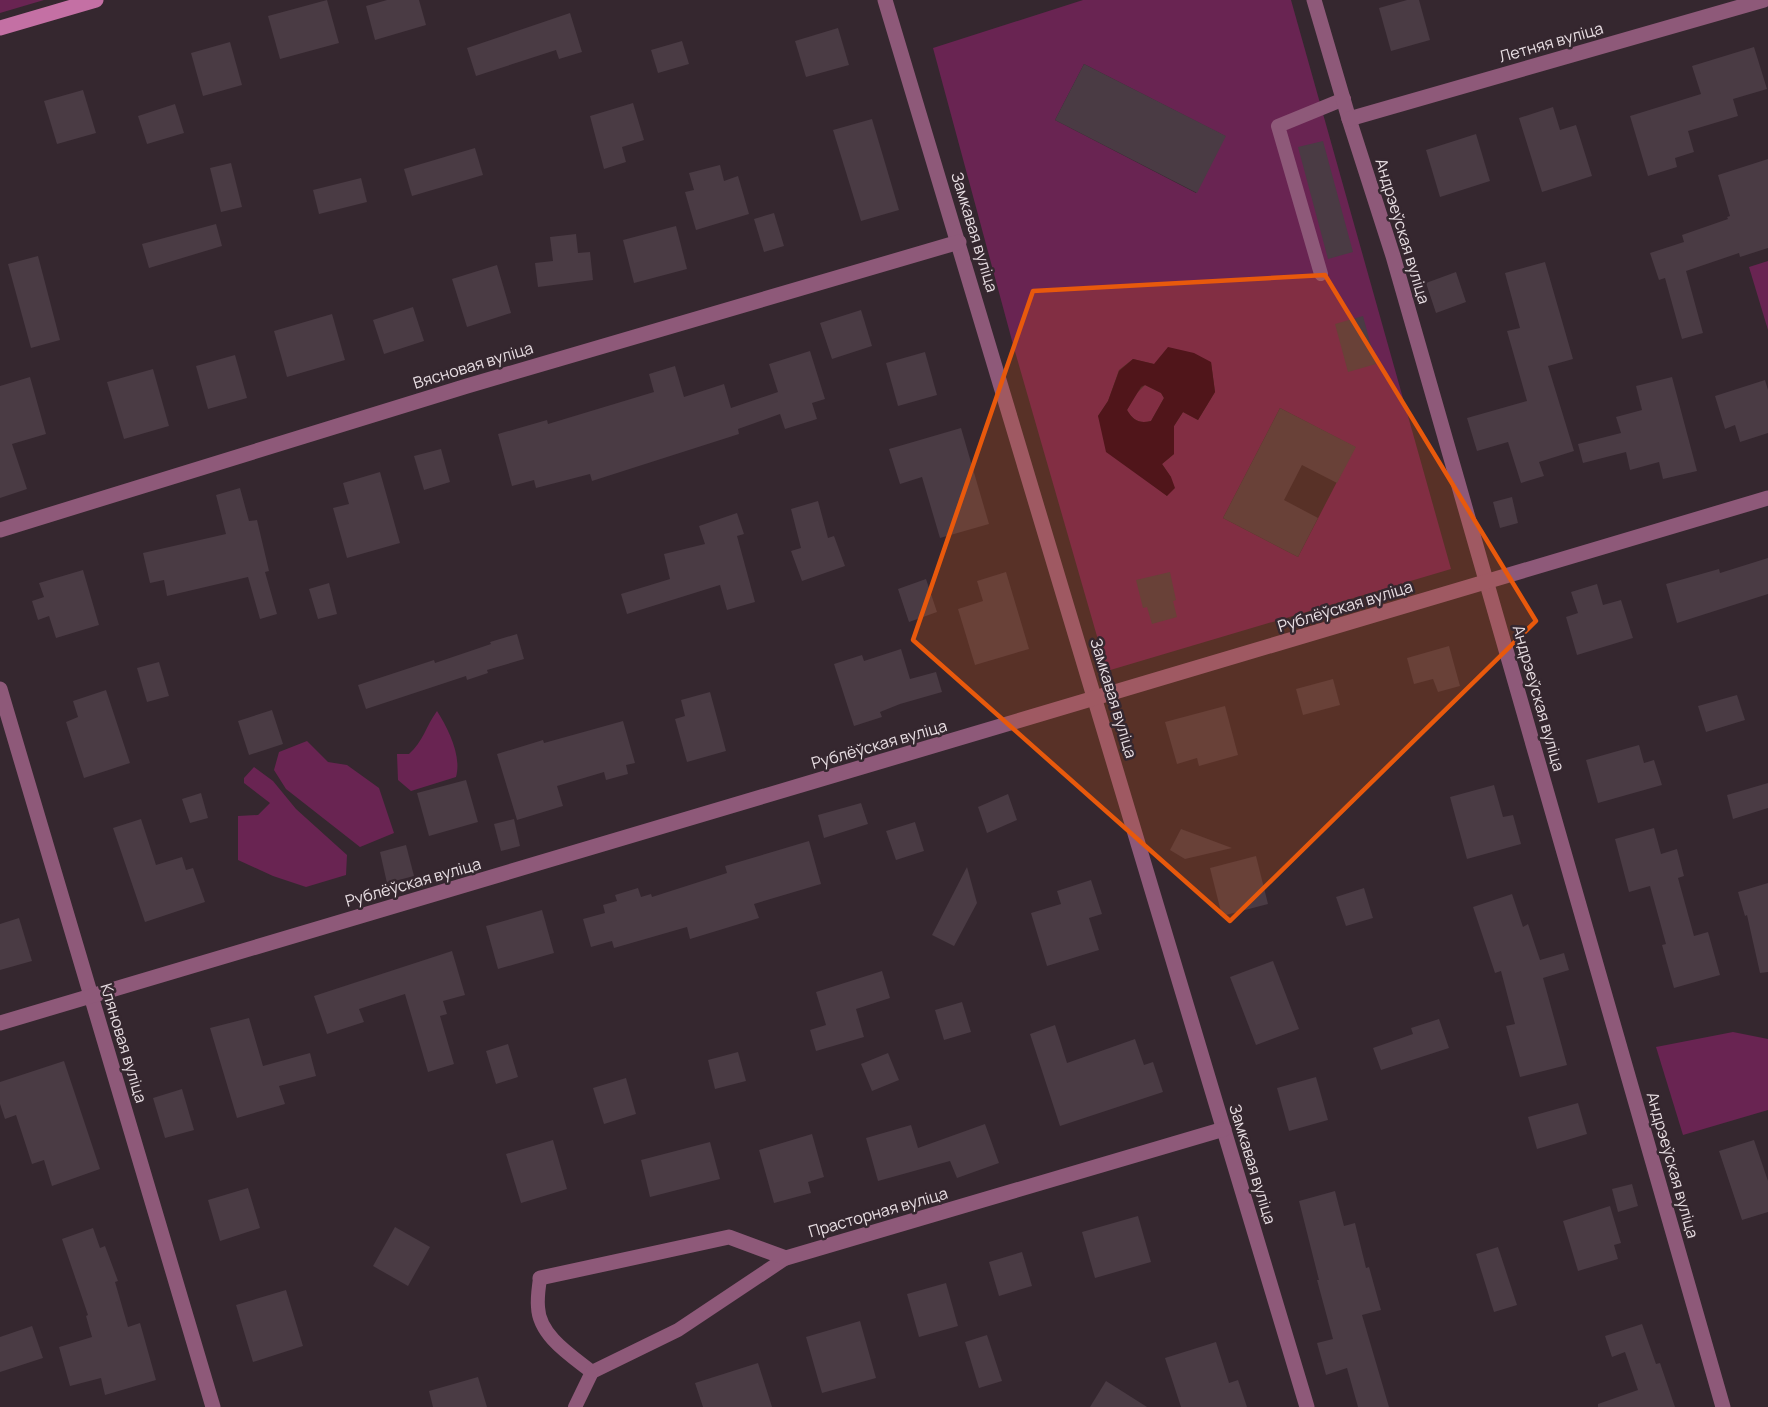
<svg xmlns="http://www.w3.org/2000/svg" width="1768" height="1407" font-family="Manrope,sans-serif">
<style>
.green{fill:#692452;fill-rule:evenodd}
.water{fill:#2b041f;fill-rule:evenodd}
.building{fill:#4a3b44}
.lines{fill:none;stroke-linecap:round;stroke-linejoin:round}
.lane{stroke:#8e5979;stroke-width:14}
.street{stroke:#8e5979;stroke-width:15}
.secondary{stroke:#c470a4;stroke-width:15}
.marked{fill:#e8590c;fill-opacity:0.2;stroke:#e8590c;stroke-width:4.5;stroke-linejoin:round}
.labels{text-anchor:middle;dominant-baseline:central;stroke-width:5;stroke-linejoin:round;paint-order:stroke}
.street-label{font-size:16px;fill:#e7dde2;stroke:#35272f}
</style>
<rect width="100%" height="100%" fill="#35272f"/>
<g class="green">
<polygon points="0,0 44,0 0,13"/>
<path d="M1083,0H1291L1451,569L1107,671L1014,348L933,48ZM1084,64L1225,136L1196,193L1055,120ZM1133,359L1154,364L1211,362L1215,392L1198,420L1183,412L1174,426V454L1162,464L1171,477L1167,496L1133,470L1098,416L1108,401L1119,370ZM1280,408L1355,447L1298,557L1223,518Z"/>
<polygon points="1768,261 1768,330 1749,267"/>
<path d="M1145,385L1161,393L1164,398L1151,421C1139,424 1133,420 1127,410L1135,395Z"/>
<path d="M437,711C448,728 462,756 456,777L411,791L398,780L397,754H409C423,742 426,726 437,711Z"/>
<polygon points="307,741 328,762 347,765 379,788 394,833 360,847 286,789 274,770 279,752"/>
<polygon points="254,767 273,781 296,809 347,855 346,875 306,887 273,876 238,860 238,816 258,815 270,803 244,783 244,778"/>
<polygon points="1733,1032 1768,1039 1768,1110 1683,1135 1656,1047"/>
</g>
<path class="water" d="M1168,347L1194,353L1211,362L1215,392L1198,420L1183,412L1174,426V454L1162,464L1171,477L1175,488L1167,496L1106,452L1098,416L1108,401L1119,371L1133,359L1154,364ZM1145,385L1161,393L1164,398L1151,421C1139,424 1133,420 1127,410L1141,387Z"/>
<g class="building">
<polygon points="327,0 339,43 280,59 268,16"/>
<polygon points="387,0 419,0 426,25 375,40 366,6"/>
<polygon points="1407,0 1419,0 1430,40 1391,51 1379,8"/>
<polygon points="570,13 582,52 559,59 556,50 476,76 467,48"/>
<polygon points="838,28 849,65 806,77 795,41"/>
<polygon points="682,41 689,64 658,73 651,50"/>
<polygon points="230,42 242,85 203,96 191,53"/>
<polygon points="1754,47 1767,89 1733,99 1738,116 1688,131 1694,152 1675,158 1677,167 1648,176 1630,116 1701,94 1692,66"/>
<polygon points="1084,64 1226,136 1197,193 1055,120"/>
<polygon points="83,90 96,133 57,144 44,101"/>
<polygon points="633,103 644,140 622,147 626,162 604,169 590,116"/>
<polygon points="175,104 184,133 147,144 138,116"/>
<polygon points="1553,107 1560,130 1576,125 1592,176 1542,192 1519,118"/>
<polygon points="872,119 899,210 861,221 833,130"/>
<polygon points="1476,134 1490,181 1440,197 1426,150"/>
<polygon points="1323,141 1353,252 1328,259 1298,147"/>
<polygon points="475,148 483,175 412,196 404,169"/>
<polygon points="1768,159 1768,248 1740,257 1739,253 1686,271 1703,333 1682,339 1665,278 1659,280 1650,253 1684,242 1682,235 1728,219 1727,217 1730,216 1718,175"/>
<polygon points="231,163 242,207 221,212 210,168"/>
<polygon points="720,165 724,181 738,176 749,214 696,230 685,192 694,190 689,173"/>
<polygon points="361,178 367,202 319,214 313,190"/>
<polygon points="774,213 784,246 764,252 754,219"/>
<polygon points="216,224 222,246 149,268 142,244"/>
<polygon points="676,226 687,269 634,283 623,240"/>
<polygon points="576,234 578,253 590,252 593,280 538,287 535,263 553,261 550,237"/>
<polygon points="38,256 60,340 31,348 8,264"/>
<polygon points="1545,262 1573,359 1548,366 1574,451 1539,462 1544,476 1521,483 1508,442 1477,451 1467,418 1527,401 1507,331 1520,328 1505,273"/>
<polygon points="497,265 511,313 467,327 452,279"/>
<polygon points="1456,272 1466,302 1436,313 1426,283"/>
<polygon points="413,307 424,341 384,354 373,320"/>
<polygon points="861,310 872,346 832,359 820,323"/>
<polygon points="332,314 345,360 287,377 274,331"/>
<polygon points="1363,316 1376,364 1348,372 1335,324"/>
<polygon points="810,351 825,399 812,403 817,419 785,429 780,414 738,429 739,434 592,481 590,474 536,488 534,480 512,486 498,434 547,420 548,424 654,392 649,374 675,366 684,397 724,384 731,408 778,392 769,364"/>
<polygon points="925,352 937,395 898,406 886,363"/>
<polygon points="235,355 247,398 208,409 196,366"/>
<polygon points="153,369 169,426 124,439 107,382"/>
<polygon points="30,377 46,434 12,444 27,489 0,498 0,386"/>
<polygon points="1672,377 1697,471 1663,479 1659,462 1630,470 1626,452 1583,463 1578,444 1621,433 1616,417 1642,410 1636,386"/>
<polygon points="1765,380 1768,390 1768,433 1740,442 1735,425 1725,429 1715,396"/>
<polygon points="1280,408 1356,447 1337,483 1302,465 1284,500 1318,518 1298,557 1223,518"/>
<polygon points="961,428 989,524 940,538 922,477 900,484 889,449"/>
<polygon points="441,449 450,482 424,490 414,456"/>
<polygon points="380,472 400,543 347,558 333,508 349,504 343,483"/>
<polygon points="240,488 249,521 257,520 269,571 265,572 277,614 260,619 248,577 167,596 164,580 150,583 143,553 226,534 216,495"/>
<polygon points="1512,497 1518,523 1500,528 1493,502"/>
<polygon points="818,501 828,538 834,536 845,566 802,581 791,551 801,548 791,509"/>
<polygon points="737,513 744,534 737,536 755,602 727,610 720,585 627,614 621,594 670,579 664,554 705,544 699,526"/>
<polygon points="1768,558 1768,594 1677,623 1666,584 1719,569 1720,573"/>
<polygon points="83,570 99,625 56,638 49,616 38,620 32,601 44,597 39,583"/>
<polygon points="1006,572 1029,649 975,665 958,609 983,601 977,581"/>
<polygon points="1170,572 1176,600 1173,601 1177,617 1152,624 1147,607 1143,608 1136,580"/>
<polygon points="926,579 937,612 909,622 898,589"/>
<polygon points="329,583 337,614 318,619 309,589"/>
<polygon points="1597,584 1603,605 1621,600 1633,638 1577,655 1566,617 1578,613 1571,592"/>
<polygon points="517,634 524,659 487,670 488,673 467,680 466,676 366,709 358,685 434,660 435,663 491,644 490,642"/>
<polygon points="1449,646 1460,686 1438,692 1433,679 1414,684 1407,658"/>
<polygon points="901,649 910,679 936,672 942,692 900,704 880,712 882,717 854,726 834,664 862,655 864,661"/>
<polygon points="159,662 169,696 147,702 137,668"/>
<polygon points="1333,679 1340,705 1303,715 1296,689"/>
<polygon points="106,690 130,763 84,778 66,722 78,717 73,701"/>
<polygon points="710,692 726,751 687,762 675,719 685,716 681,700"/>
<polygon points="1737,695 1745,720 1706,732 1698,706"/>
<polygon points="1225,706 1238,755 1199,766 1197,758 1177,764 1165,722"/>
<polygon points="272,710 283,744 249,755 238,721"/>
<polygon points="623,721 635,763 626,765 628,774 606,780 604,772 557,786 563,806 517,820 497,754 543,740 544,743"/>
<polygon points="1639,745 1644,763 1654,760 1662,785 1598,803 1586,760"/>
<polygon points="466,780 478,822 429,836 417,793"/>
<polygon points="1768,783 1768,808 1733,819 1727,795"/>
<polygon points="1494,785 1503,817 1513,815 1521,844 1467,859 1450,797"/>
<polygon points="201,793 208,818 190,823 182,799"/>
<polygon points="1008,794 1017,820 987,833 978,807"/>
<polygon points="861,803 868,824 824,838 818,815"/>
<polygon points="141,819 156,865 182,857 186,870 193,868 205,902 145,922 113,828"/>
<polygon points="514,819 520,846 501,851 494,824"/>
<polygon points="915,822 924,851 896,860 886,831"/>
<polygon points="1654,828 1661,854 1677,849 1684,876 1678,878 1694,936 1708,932 1720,975 1674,988 1662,945 1666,944 1650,886 1629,892 1615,839"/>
<polygon points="1181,829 1232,848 1185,859 1170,850"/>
<polygon points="809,841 821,884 754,904 759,918 690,939 687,927 614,948 612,941 591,947 583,919 605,913 603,905 617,901 615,895 638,888 641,897 651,894 652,897 727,873 725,866"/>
<polygon points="406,845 414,876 387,883 380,852"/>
<polygon points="1256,856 1268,904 1222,916 1210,868"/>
<polygon points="967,867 977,903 954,946 932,935"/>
<polygon points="1091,880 1102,914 1089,918 1099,950 1047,966 1031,913 1061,904 1057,891"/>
<polygon points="1768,883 1768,972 1760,973 1747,915 1745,916 1738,892"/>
<polygon points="1364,888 1373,918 1346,926 1336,897"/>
<polygon points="1512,894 1523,927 1528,924 1540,960 1564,953 1569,970 1543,978 1567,1065 1520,1077 1506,1026 1515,1024 1501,971 1495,973 1473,907"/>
<polygon points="542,910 554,953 498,969 486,926"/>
<polygon points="19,918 32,961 0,970 0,924"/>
<polygon points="452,951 465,995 443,1001 447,1014 440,1016 454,1064 428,1072 405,994 359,1009 364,1022 327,1034 314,996"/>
<polygon points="1273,961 1299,1029 1256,1045 1230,977"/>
<polygon points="882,971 890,998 856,1009 864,1037 816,1051 810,1030 826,1025 816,992"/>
<polygon points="962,1002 971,1032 944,1040 935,1010"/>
<polygon points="249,1018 263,1066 310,1053 316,1076 279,1086 285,1104 237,1118 210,1028"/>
<polygon points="1439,1019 1449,1048 1381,1070 1373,1048 1413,1034 1411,1028"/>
<polygon points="1055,1025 1067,1063 1135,1039 1144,1065 1153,1062 1163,1092 1060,1126 1030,1034"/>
<polygon points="508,1044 518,1077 496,1084 486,1051"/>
<polygon points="738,1052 746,1081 715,1089 708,1060"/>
<polygon points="888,1053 899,1080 872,1091 861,1064"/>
<polygon points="64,1061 100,1169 52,1186 44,1160 32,1164 16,1115 5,1119 0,1104 0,1082"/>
<polygon points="1316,1077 1328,1120 1289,1131 1277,1088"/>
<polygon points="626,1078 636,1114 604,1124 593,1088"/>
<polygon points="182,1089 194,1130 165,1138 153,1098"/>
<polygon points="1578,1103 1587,1134 1537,1149 1528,1117"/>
<polygon points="985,1124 999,1163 957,1178 950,1161 878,1181 866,1138 911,1125 918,1148"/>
<polygon points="812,1134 824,1177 808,1182 811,1193 774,1203 759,1150"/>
<polygon points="553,1140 567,1189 521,1203 506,1154"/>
<polygon points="1754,1140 1768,1181 1768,1212 1742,1220 1719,1151"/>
<polygon points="710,1142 720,1179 650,1197 641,1160"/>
<polygon points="1632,1184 1638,1206 1618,1212 1612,1189"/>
<polygon points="248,1188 260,1228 220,1241 208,1200"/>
<polygon points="1335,1191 1344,1226 1355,1223 1366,1268 1369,1267 1381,1310 1362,1315 1389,1407 1358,1407 1347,1368 1326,1375 1317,1343 1333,1339 1317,1280 1319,1280 1299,1201"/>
<polygon points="1610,1206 1621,1243 1614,1245 1618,1259 1578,1271 1563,1221"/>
<polygon points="1138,1216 1151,1262 1095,1278 1082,1232"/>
<polygon points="395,1227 430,1247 408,1286 373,1266"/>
<polygon points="93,1228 100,1248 105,1246 118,1281 115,1282 128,1327 140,1323 156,1380 105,1395 101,1378 70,1386 59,1347 92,1337 86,1316 88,1315 62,1239"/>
<polygon points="1498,1247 1517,1305 1494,1312 1476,1254"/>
<polygon points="1022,1252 1032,1286 999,1296 989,1262"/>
<polygon points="946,1283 958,1326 919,1337 907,1294"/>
<polygon points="286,1290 303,1346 253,1362 236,1305"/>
<polygon points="860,1321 876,1378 822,1393 806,1337"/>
<polygon points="1642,1324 1656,1364 1660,1363 1675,1407 1598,1407 1598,1404 1638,1390 1625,1352 1612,1357 1605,1336"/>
<polygon points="32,1326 43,1358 0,1372 0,1337"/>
<polygon points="987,1335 1002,1381 979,1388 965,1342"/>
<polygon points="1216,1342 1229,1383 1238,1380 1247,1407 1181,1407 1165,1358"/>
<polygon points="758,1363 772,1407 703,1407 695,1383"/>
<polygon points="478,1377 487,1407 433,1407 429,1391"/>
<polygon points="1106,1381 1147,1407 1090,1407"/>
</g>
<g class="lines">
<g class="lane">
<polyline points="1321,274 1278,126 1344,99"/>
<path d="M540,1278C539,1287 537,1297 538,1307C539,1336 572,1356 592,1372"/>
<polyline points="575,1407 592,1372 678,1330 786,1258"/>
</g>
<g class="street">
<polyline points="885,0 1307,1407"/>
<polyline points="1314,0 1349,119 1393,256 1723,1407"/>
<polyline points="1349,119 1764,0"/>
<polyline points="0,530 467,386 959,242"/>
<polyline points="0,689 213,1407"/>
<polyline points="0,1023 1768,498"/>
<polyline points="540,1278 729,1237 786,1258 1224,1129"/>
</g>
<polyline class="secondary" points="0,28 96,0"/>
</g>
<path class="marked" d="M1325,275L1536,621L1230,921L913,640L1033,291Z"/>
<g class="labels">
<g class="street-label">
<text transform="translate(1551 42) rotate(-16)">Летняя вуліца</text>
<text transform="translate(1403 231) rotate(73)">Андрэеўская вуліца</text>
<text transform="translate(975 232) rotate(73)">Замкавая вуліца</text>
<text transform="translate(473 365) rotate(-17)">Вясновая вуліца</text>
<text transform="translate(1345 606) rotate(-17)">Рублёўская вуліца</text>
<text transform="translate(1114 698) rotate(73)">Замкавая вуліца</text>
<text transform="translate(1539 698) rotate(74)">Андрэеўская вуліца</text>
<text transform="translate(879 744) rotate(-16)">Рублёўская вуліца</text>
<text transform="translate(413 882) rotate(-16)">Рублёўская вуліца</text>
<text transform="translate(124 1043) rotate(73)">Кляновая вуліца</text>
<text transform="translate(1253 1164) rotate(73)">Замкавая вуліца</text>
<text transform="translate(1673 1165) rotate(74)">Андрэеўская вуліца</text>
<text transform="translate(878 1212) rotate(-16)">Прасторная вуліца</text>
</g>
</g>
</svg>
